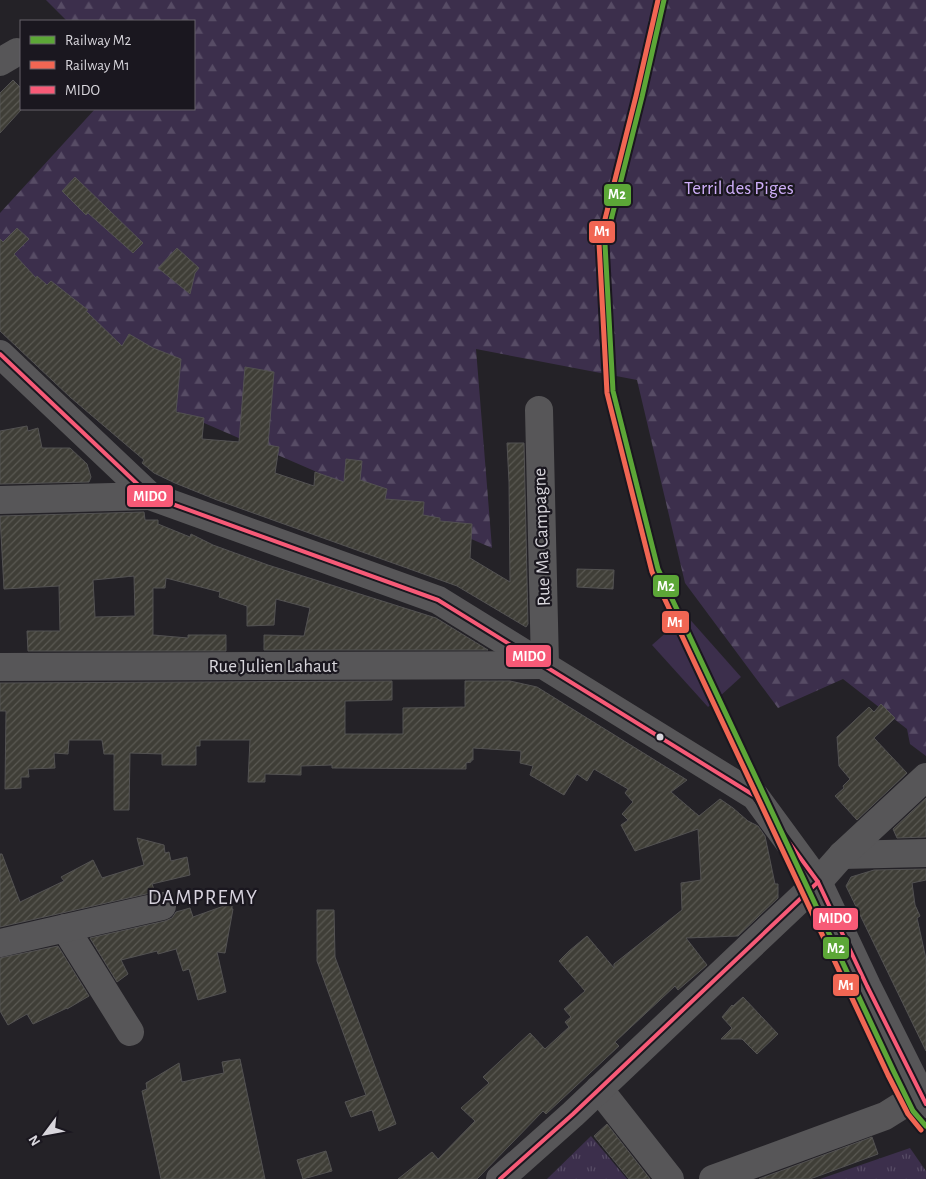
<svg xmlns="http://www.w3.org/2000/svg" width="926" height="1179" font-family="'Alegreya Sans',sans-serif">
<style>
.grass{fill:url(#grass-tufts)}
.forest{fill:url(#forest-firs)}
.pitch{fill:#3c2f4c}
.building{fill:url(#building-hatch);stroke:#535252;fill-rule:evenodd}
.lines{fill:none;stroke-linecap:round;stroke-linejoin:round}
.minor{stroke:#575658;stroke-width:28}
.bus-1-casing{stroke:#1a171f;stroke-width:8}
.bus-1{stroke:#f75a77;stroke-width:4}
.rail-1-casing{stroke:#1a171f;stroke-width:9}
.rail-2-casing{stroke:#1a171f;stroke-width:9}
.rail-1{stroke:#5ca737;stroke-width:5}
.rail-2{stroke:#f16653;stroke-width:5}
.bus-dot{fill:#d8d6dc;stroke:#1a171f;stroke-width:2}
.labels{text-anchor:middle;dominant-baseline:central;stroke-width:4.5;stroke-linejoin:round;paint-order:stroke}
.park-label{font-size:19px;fill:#ceaef8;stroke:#1a171f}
.street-label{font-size:19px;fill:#d8d6dc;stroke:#1a171f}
.quarter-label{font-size:21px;letter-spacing:1px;fill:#d6d2dd;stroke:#1a171f}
.line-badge{stroke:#1a171f;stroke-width:2}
.badge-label{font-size:14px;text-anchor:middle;font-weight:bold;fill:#fff}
</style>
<defs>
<pattern id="grass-tufts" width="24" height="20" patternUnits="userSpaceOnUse" patternTransform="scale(1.25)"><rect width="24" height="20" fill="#3c2f4c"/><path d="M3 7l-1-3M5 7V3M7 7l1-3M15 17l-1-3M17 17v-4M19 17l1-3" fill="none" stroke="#574c65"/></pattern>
<pattern id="forest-firs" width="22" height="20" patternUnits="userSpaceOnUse" patternTransform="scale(1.25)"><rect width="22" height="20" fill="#3c2f4c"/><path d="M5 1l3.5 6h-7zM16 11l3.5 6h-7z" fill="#574c65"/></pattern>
<pattern id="building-hatch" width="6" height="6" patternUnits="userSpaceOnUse" patternTransform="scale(1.25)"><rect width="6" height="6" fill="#3f3e37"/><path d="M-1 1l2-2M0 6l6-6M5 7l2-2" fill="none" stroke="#5a5953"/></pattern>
</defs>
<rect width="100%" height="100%" fill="#242227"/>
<g class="grass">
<polygon points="591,1136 627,1179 547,1179"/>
<polygon points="910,1148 926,1171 926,1179 820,1179"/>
</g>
<polygon class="forest" points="46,0 926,0 926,756 910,744 907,729 843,679 778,708 685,583 637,380 476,349 492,548 151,400 0,264 0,213 95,109 194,109 194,21 67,21"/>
<polygon class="pitch" points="686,615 741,677 708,707 652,645"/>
<g class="building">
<polygon points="13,80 21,88 21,110 0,133 0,93"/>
<polygon points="75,177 143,243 133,253 88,213 86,215 62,191"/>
<polygon points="17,228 29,239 14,254 36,278 37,276 47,285 51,281 88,310 86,311 122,346 129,334 153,348 181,359 176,412 204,418 202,439 239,442 245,367 274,372 268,445 279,447 275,473 314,486 315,472 344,482 346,459 362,461 360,480 387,489 385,499 424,502 423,515 440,518 440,521 472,524 470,558 510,582 509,482 507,443 524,443 528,624 526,627 457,586 217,500 175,483 154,473 142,463 144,460 70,397 0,331 0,239 3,242"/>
<polygon points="177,248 199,268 195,273 190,294 158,268"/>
<polygon points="27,426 28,431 38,428 42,448 70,448 87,464 91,477 89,482 0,484 0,431"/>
<path d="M144,512L145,520H158V524L190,537L191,534L213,545L268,565L436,618L488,650H264V635L304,636L310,608L276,599L274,625L247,626V606L219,597L220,592L166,578L165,588H153V635L188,638V635H226V651H28L27,631H60L59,586L4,589L0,516ZM134,576L135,616L95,617L93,580Z"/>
<polygon points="577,569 614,570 613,589 577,587"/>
<polygon points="392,681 392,700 345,701 345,734 403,734 403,708 465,707 465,681 510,681 537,687 687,780 671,792 699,816 720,799 733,808 748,821 758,826 765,836 775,884 778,884 778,898 738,936 686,938 707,965 678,990 675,986 646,1013 615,1042 619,1046 546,1114 543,1111 477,1179 398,1179 432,1152 438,1159 475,1121 461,1108 489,1083 483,1077 530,1033 545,1049 569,1027 565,1022 571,1017 564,1009 585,991 559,961 569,951 587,936 614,968 614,964 682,910 681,883 701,880 698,829 635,851 621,825 628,820 622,814 633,802 625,793 628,789 594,769 587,781 577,774 564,795 530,775 533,766 520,763 521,751 473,748 473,760 471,760 471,762 466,763 466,769 345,768 332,768 332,765 301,766 301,775 265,774 265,782 248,782 250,740 200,740 200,746 196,746 196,765 162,765 162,754 130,753 129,810 114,810 114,754 104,754 102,740 69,740 68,754 54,753 55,768 28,769 29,777 21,777 21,788 5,789 6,711 0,711 0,683"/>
<polygon points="881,704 895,718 874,738 907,773 857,820 835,796 844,788 843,786 850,779 839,766 837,737 869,707 874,712"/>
<polygon points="926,798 926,837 897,838 893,829"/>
<polygon points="137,838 164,845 165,853 169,852 171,861 187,857 190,875 152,884 155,892 0,927 0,854 2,854 20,902 64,881 61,877 93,860 102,878 144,865"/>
<polygon points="926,869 926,880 912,883 915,905 920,916 917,918 926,959 926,1051 846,886 851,877 874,870"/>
<polygon points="232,903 232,909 233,909 225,953 217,952 226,992 198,1000 189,969 183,971 176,949 158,954 157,951 121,960 128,974 117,982 90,938 165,921 172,918 176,912 190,908 193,917"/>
<polygon points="317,910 334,910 335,957 396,1124 379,1131 372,1110 351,1117 345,1102 366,1095 317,961"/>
<polygon points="58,946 89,996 67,1009 67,1008 33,1024 27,1014 8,1025 0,1011 0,958"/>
<polygon points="743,997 778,1034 757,1054 742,1039 721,1039 732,1028 722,1017 732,1005 733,1006"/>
<polygon points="240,1059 265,1179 161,1179 142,1091 147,1089 146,1083 179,1063 182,1082 224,1073 222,1062"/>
<polygon points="607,1124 650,1179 629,1179 594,1136"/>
<polygon points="872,1137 878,1154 832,1171 810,1179 759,1179"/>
<polygon points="326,1151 332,1171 303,1179 297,1160"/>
</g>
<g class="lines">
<g class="minor">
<polyline points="0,62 17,52"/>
<polyline points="0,354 150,496 438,600 755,796 818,882 867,986 926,1104"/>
<polyline points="0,500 150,496"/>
<polyline points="0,667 545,665 539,410"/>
<polyline points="842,855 926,853"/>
<polyline points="65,928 130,1032"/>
<polyline points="0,943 162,906"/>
<polyline points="599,1089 670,1179"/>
<polyline points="500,1179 573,1114 818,882 842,855 926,777"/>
<polyline points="713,1179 885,1116 920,1094"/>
</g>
<g class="bus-1-casing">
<g id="bus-1">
<polyline points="0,354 150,496 438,600 755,796 818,882 867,986 926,1104"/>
<polyline points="500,1179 573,1114 818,882"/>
</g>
</g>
<use href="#bus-1" class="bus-1"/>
<g class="rail-1-casing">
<polyline id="rail-1" points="664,0 642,97 605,244 613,391 658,569 894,1072 913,1111 926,1126"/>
</g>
<g class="rail-2-casing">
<polyline id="rail-2" points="658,0 636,96 599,243 607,393 652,572 888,1075 908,1114 921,1130"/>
</g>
<use href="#rail-1" class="rail-1"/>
<use href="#rail-2" class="rail-2"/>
</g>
<circle class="bus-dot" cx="660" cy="737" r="4.5"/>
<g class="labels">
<g class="park-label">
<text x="739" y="188">Terril des Piges</text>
</g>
<g class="street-label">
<text transform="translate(542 537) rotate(-92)">Rue Ma Campagne</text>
<text x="273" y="666">Rue Julien Lahaut</text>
</g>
<g class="quarter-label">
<text x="203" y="897">DAMPREMY</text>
</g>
</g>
<g class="line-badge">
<rect x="603" y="183" width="29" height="24" rx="5" fill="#5ca737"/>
<rect x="588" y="220" width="28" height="24" rx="5" fill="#f16653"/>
<rect x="126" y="484" width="48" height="24" rx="5" fill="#f75a77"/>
<rect x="652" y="574" width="28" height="24" rx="5" fill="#5ca737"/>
<rect x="661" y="610" width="29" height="24" rx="5" fill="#f16653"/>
<rect x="505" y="644" width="47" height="24" rx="5" fill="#f75a77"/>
<rect x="812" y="907" width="47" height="24" rx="5" fill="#f75a77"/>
<rect x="822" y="936" width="28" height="24" rx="5" fill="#5ca737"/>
<rect x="832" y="973" width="28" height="24" rx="5" fill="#f16653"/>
</g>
<g class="badge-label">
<text x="617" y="199">M2</text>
<text x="602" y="236">M1</text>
<text x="150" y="501">MIDO</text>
<text x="666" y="591">M2</text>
<text x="675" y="627">M1</text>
<text x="529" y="661">MIDO</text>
<text x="835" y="923">MIDO</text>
<text x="836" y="953">M2</text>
<text x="846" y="990">M1</text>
</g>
<rect x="20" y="20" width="175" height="90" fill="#1a171f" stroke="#66636b"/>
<rect x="30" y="36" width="25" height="8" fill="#5ca737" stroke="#66636b"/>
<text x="65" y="45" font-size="15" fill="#d8d6dc">Railway M2</text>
<rect x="30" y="61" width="25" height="8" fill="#f16653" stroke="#66636b"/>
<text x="65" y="70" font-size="15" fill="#d8d6dc">Railway M1</text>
<rect x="30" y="86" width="25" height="8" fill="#f75a77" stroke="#66636b"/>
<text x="65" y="95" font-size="15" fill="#d8d6dc">MIDO</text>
<g transform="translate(45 1134) rotate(238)" stroke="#1a171f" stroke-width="4" paint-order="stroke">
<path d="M0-4L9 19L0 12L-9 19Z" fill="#d8d6dc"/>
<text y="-8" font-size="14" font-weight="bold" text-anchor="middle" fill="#d8d6dc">N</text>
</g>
</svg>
